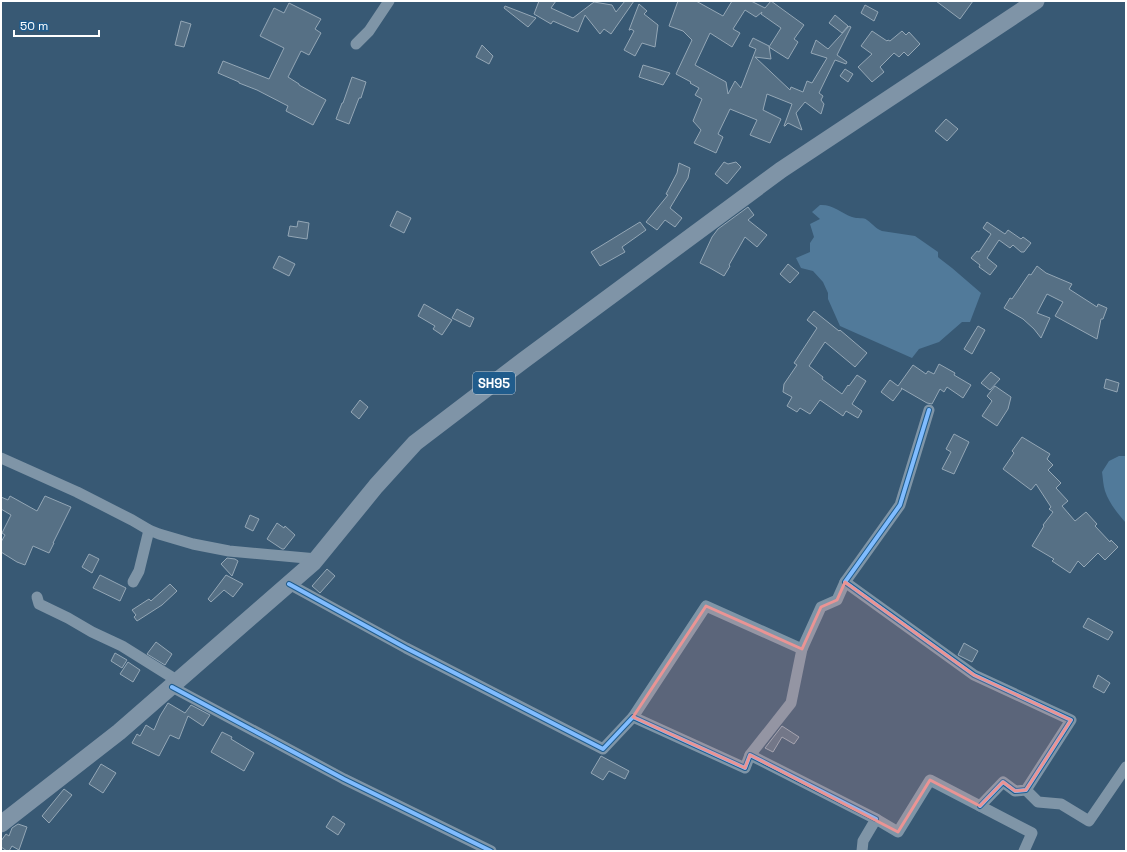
<svg xmlns="http://www.w3.org/2000/svg" width="1127" height="852" font-family="'Space Grotesk',sans-serif">
<style>
.water{fill:#517a9a}
.building{fill:#567085;stroke:#94a7b6}
.lines{fill:none;stroke-linecap:round;stroke-linejoin:round}
.minor{stroke:#7f95a7;stroke-width:11}
.primary{stroke:#7f94a7;stroke-width:17}
.cycleway-casing{stroke:#205c8c;stroke-width:6}
.cycleway{stroke:#80bcff;stroke-width:4}
.marked{fill:#ea9494;fill-opacity:0.2;stroke:#ea9494;stroke-width:3;stroke-linejoin:round}
.labels{text-anchor:middle;dominant-baseline:central;stroke-width:4;stroke-linejoin:round;paint-order:stroke}
.shield{fill:#205c8c;stroke:#bccedc;stroke-width:1}
.shield-label{font-size:13px;font-weight:bold;fill:#fff}
</style>
<rect width="100%" height="100%" fill="#385974"/>
<g class="water">
<path d="M820,205C832,204 841,213 852,217C857,219 864,217 867,220C873,224 876,229 882,231L915,236L938,252V257L939,258L952,268L981,293L970,322H962L939,342L919,349L912,358L840,326L828,299V293L823,282L813,271L801,268L796,258L810,252V243L814,237L810,224L820,219L812,212Z"/>
<path d="M1119,456H1126V523C1118,514 1109,503 1105,491C1103,485 1103,478 1102,472L1109,461Z"/>
</g>
<g class="building">
<polygon points="539,1 556,1 551,8 573,18 594,2 612,5 616,12 625,1 634,1 611,34 604,29 600,34 585,15 578,32 553,21 551,24 534,14"/>
<polygon points="678,1 696,1 723,16 732,1 751,1 765,8 771,1 804,25 794,39 798,42 788,59 769,47 781,28 761,14 762,12 756,17 745,10 733,29 740,33 732,47 710,33 695,65 726,82 728,94 735,81 741,88 756,49 749,46 753,38 769,46 771,59 755,57 790,90 791,87 803,92 807,81 812,83 827,58 811,53 816,40 828,49 849,26 851,27 837,55 847,62 846,64 835,60 819,93 823,96 821,100 824,104 821,114 805,102 796,113 802,130 788,123 785,126 784,126 792,104 767,94 763,110 781,119 770,143 750,135 757,120 730,109 718,134 723,137 716,153 694,143 701,130 693,121 702,99 695,95 699,88 690,83 691,82 676,74 692,40 683,31 669,26"/>
<polygon points="936,1 973,1 960,19"/>
<polygon points="289,3 321,19 315,29 321,33 309,55 301,51 288,77 299,84 299,85 326,100 313,125 286,111 288,106 257,90 239,83 239,82 218,73 223,61 269,79 284,48 260,36 274,8 284,13"/>
<polygon points="639,4 647,11 644,14 658,25 655,47 642,43 635,56 624,50 634,31 631,29 630,30 629,30"/>
<polygon points="865,5 878,12 874,21 861,13"/>
<polygon points="505,6 536,18 528,27 504,8"/>
<polygon points="835,15 848,26 842,33 829,23"/>
<polygon points="181,21 191,24 184,47 175,45"/>
<polygon points="872,31 887,41 888,40 890,41 902,31 906,35 909,32 920,44 908,56 904,52 899,57 894,53 880,67 884,72 872,82 858,67 872,54 861,46"/>
<polygon points="482,45 493,56 489,64 476,57"/>
<polygon points="643,65 670,73 663,85 639,77"/>
<polygon points="845,69 853,74 848,82 840,76"/>
<polygon points="352,77 366,82 361,98 359,98 349,124 336,119 342,103 343,103"/>
<polygon points="946,119 958,129 947,141 935,131"/>
<polygon points="724,162 728,164 736,162 741,167 727,184 715,174"/>
<polygon points="679,163 690,168 688,178 670,208 682,218 675,227 665,220 657,230 646,222 668,195 666,194 677,173"/>
<polygon points="748,207 754,215 748,220 767,235 757,247 745,237 729,265 730,266 724,276 710,268 700,263 712,237 718,229"/>
<polygon points="397,211 411,218 404,233 390,226"/>
<polygon points="298,221 309,223 307,239 288,236 290,226 297,227"/>
<polygon points="640,222 646,230 622,247 625,252 600,266 591,252"/>
<polygon points="987,222 1005,234 1008,230 1021,239 1023,237 1031,243 1024,252 1021,252 1013,245 1010,248 999,240 987,258 997,266 990,275 979,267 980,265 971,258 977,251 979,252 991,234 983,228"/>
<polygon points="279,256 295,264 289,276 273,268"/>
<polygon points="788,264 799,273 790,283 780,274"/>
<polygon points="1037,266 1046,273 1072,284 1069,289 1097,307 1098,304 1107,308 1103,319 1101,319 1097,339 1055,316 1063,302 1047,294 1037,313 1050,318 1041,338 1034,329 1023,319 1004,308 1010,298 1012,299 1029,274 1031,275"/>
<polygon points="424,304 452,320 442,335 433,329 435,326 418,316"/>
<polygon points="457,309 474,318 470,327 452,318"/>
<polygon points="814,311 839,331 840,330 867,353 855,367 825,342 809,366 823,377 822,379 842,394 848,385 849,386 857,375 866,381 852,404 862,411 858,418 846,411 843,416 820,400 810,414 800,408 797,412 787,406 792,397 783,392 784,384 797,365 794,363 817,328 807,320"/>
<polygon points="978,326 985,330 972,354 964,349"/>
<polygon points="939,364 955,373 954,375 971,385 963,398 947,387 944,392 940,389 932,404 927,403 901,388 902,389 893,401 881,392 890,380 898,386 913,365 926,374 928,371 934,374"/>
<polygon points="991,372 1000,379 990,390 981,383"/>
<polygon points="1106,379 1119,383 1117,392 1104,388"/>
<polygon points="995,386 1011,397 1008,409 997,426 982,416 992,401 987,396"/>
<polygon points="360,400 368,407 359,419 351,412"/>
<polygon points="954,434 969,442 954,474 942,469 951,452 946,449"/>
<polygon points="1022,437 1050,454 1047,459 1053,465 1048,470 1061,483 1056,488 1068,501 1062,506 1075,521 1086,512 1097,524 1095,526 1110,542 1111,540 1118,547 1105,560 1098,553 1084,567 1078,561 1070,573 1052,561 1054,559 1032,546 1044,526 1043,525 1053,512 1049,509 1051,507 1036,484 1031,490 1003,469 1014,453 1012,451"/>
<polygon points="10,496 37,511 45,496 71,507 53,543 54,543 49,553 33,546 25,565 17,562 1,552 1,542 5,535 2,533 11,515 1,509 1,497 8,500"/>
<polygon points="250,515 259,519 253,531 245,527"/>
<polygon points="277,523 284,528 285,526 295,535 284,549 282,549 267,539"/>
<polygon points="89,554 99,559 92,573 82,567"/>
<polygon points="227,558 235,559 238,561 232,576 221,564"/>
<polygon points="327,569 335,576 320,593 312,586"/>
<polygon points="100,575 126,588 120,601 93,588"/>
<polygon points="226,575 243,584 233,597 224,590 211,602 208,599"/>
<polygon points="170,584 177,591 162,605 137,621 134,617 136,615 132,610 149,599 151,601"/>
<polygon points="1088,618 1113,632 1108,640 1083,627"/>
<polygon points="156,642 172,654 165,665 147,654"/>
<polygon points="964,643 978,651 972,662 958,655"/>
<polygon points="115,653 127,660 122,668 111,661"/>
<polygon points="128,662 140,670 133,682 120,674"/>
<polygon points="1098,675 1110,683 1104,693 1093,687"/>
<polygon points="168,703 185,713 191,705 210,715 203,726 188,716 179,739 170,735 159,756 132,743 137,734 140,736 146,725 154,730 160,716"/>
<polygon points="782,726 799,737 794,744 782,737 773,752 765,748"/>
<polygon points="222,732 232,737 231,739 254,753 244,771 211,752"/>
<polygon points="601,756 629,771 625,779 609,771 603,780 591,773"/>
<polygon points="101,764 116,773 103,793 89,784"/>
<polygon points="64,789 72,795 49,823 42,816"/>
<polygon points="333,816 345,824 338,835 326,827"/>
<polygon points="18,824 27,827 19,850 12,846 9,851 7,851 1,847 1,841 6,834 9,836 12,828"/>
</g>
<g class="lines">
<g class="minor">
<polyline points="356,44 369,31 389,1"/>
<polyline points="929,410 900,505 845,582 974,675 1071,720 1026,790 1015,791 1003,782 980,806"/>
<polyline points="1,458 77,492 132,520 149,530 159,534 193,544 229,551 317,559"/>
<polyline points="133,582 139,571 149,530"/>
<polyline points="289,584 406,648 603,749 633,717 745,768 750,755 876,819"/>
<polyline points="37,597 39,604 68,618 92,632 122,646 178,681"/>
<polyline points="172,687 344,779 491,851"/>
<polyline points="633,717 706,606 802,649"/>
<polyline points="750,755 791,703 802,649 821,607 837,600 845,582"/>
<polyline points="1026,790 1038,802 1061,804 1089,821 1126,767"/>
<polyline points="862,851 863,841 876,819 898,832 930,780 1032,833 1024,851"/>
</g>
<polyline class="primary" points="1,824 119,732 314,562 376,486 415,443 524,360 781,170 1036,1"/>
<g class="cycleway-casing">
<g id="cycleway">
<polyline points="929,410 900,505 845,582 974,675 1071,720 1026,790 1015,791 1003,782 980,806"/>
<polyline points="289,584 406,648 603,749 633,717 745,768 750,755 876,819"/>
<polyline points="172,687 344,779 491,851"/>
</g>
</g>
<use href="#cycleway" class="cycleway"/>
</g>
<path class="marked" d="M845,582L974,675L1071,720L1026,790L1015,791L1003,782L980,806L930,780L898,832L750,755L745,768L633,717L706,606L802,649L821,607L837,600Z"/>
<g class="labels">
<rect class="shield" x="473" y="372" width="42" height="22" rx="3"/>
<g class="shield-label">
<text x="494" y="383">SH95</text>
</g>
</g>
<rect width="1127" height="852" fill="none" stroke="#ffffff" stroke-width="4"/>
<path d="M14 30v6h85v-6" fill="none" stroke="#ffffff" stroke-width="2"/>
<text x="20" y="30" font-size="12" fill="#ffffff" stroke="#205c8c" stroke-width="3" paint-order="stroke">50 m</text>
</svg>
